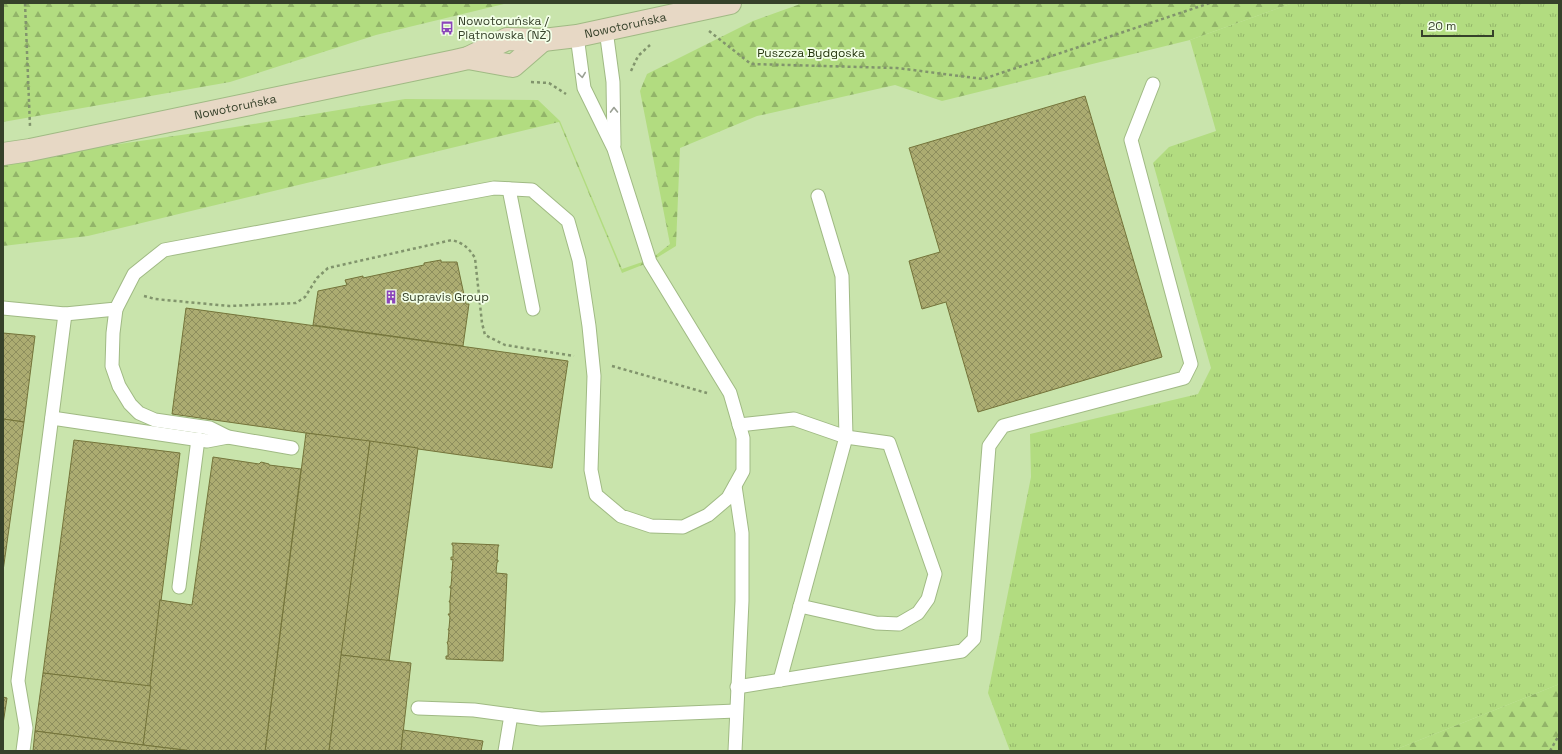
<svg xmlns="http://www.w3.org/2000/svg" width="1562" height="754" font-family="'Space Grotesk',sans-serif">
<style>
.grass{fill:url(#grass-tufts)}
.forest{fill:url(#forest-firs)}
.building{fill:url(#building-cross-hatch);stroke:#74743a}
.lines{fill:none;stroke-linecap:round;stroke-linejoin:round}
.service-casing{stroke:#a0ba84;stroke-width:15}
.secondary-casing{stroke:#a0ba84;stroke-width:24}
.path{stroke:#81946c;stroke-width:2.5;stroke-dasharray:3 3;stroke-linecap:butt}
.service{stroke:#fff;stroke-width:13}
.secondary{stroke:#e7d8c5;stroke-width:22}
.oneway{stroke:#9aa094}
.labels{text-anchor:middle;dominant-baseline:central;stroke-width:3.5;stroke-linejoin:round;paint-order:stroke}
.poi-label{font-size:12px;fill:#36412a;stroke:#f3ffe8;text-anchor:start}
.street-label{font-size:12px;fill:#36412a;stroke:#f3ffe8}
.park-label{font-size:12px;fill:#273810;stroke:#f3ffe8}
</style>
<defs>
<pattern id="grass-tufts" width="24" height="20" patternUnits="userSpaceOnUse"><rect width="24" height="20" fill="#b2dc80"/><path d="M3 7l-1-3M5 7V3M7 7l1-3M15 17l-1-3M17 17v-4M19 17l1-3" fill="none" stroke="#92b469"/></pattern>
<pattern id="forest-firs" width="22" height="20" patternUnits="userSpaceOnUse"><rect width="22" height="20" fill="#b2dc80"/><path d="M5 1l3.5 6h-7zM16 11l3.5 6h-7z" fill="#92b469"/></pattern>
<pattern id="building-cross-hatch" width="8" height="8" patternUnits="userSpaceOnUse"><rect width="8" height="8" fill="#acac71"/><path d="M0 0l8 8M0 8l8-8" fill="none" stroke="#8d8e5d"/></pattern>
</defs>
<rect width="100%" height="100%" fill="#c9e4ac"/>
<polygon class="grass" points="1293,3 1559,3 1559,682 1557,685 1392,751 1010,751 988,693 1031,477 1030,434 1198,394 1211,368 1153,163 1169,147 1216,131 1190,40"/>
<g class="forest">
<polygon points="3,3 508,3 376,35 230,82 3,122"/>
<polygon points="803,3 1293,3 1190,40 942,101 895,85 757,116 680,148 676,246 650,262 622,273 559,122 88,236 3,246 3,161 229,128 405,99 538,100 560,121 622,269 651,259 670,244 640,91 647,74 753,21"/>
<polygon points="1559,682 1559,751 1392,751 1557,685"/>
</g>
<g class="building">
<polygon points="1085,96 1162,357 978,412 946,302 922,309 909,261 940,252 909,148"/>
<polygon points="441,260 441,262 457,262 466,304 469,304 463,346 313,325 318,291 347,285 345,280 363,276 363,278 424,265 424,263"/>
<polygon points="186,308 568,361 552,468 172,414"/>
<polygon points="3,333 35,336 24,422 3,419"/>
<polygon points="3,419 24,422 3,571"/>
<polygon points="306,433 370,441 329,751 265,751"/>
<polygon points="74,440 180,453 150,687 43,673"/>
<polygon points="370,441 418,448 389,661 341,655"/>
<polygon points="213,457 259,464 261,462 269,464 269,465 301,469 265,751 192,751 143,745 160,600 192,605"/>
<polygon points="452,543 499,545 498,547 497,560 498,560 498,562 497,562 496,573 507,574 503,661 446,659 446,656 448,656 448,645 447,642 448,642 449,630 448,630 449,628 450,617 448,614 450,614 450,602 449,602 450,600 451,588 450,588 450,586 451,586 452,574 451,572 452,572 453,559 451,560 451,557 453,557 453,545 452,545"/>
<polygon points="341,655 411,663 401,751 329,751"/>
<polygon points="43,673 151,686 143,745 35,731"/>
<polygon points="3,697 7,698 3,724"/>
<polygon points="403,730 483,741 481,751 401,751"/>
<polygon points="35,731 143,745 192,751 33,751"/>
</g>
<g class="lines">
<g class="service-casing">
<g id="service">
<polyline points="606,30 613,82 614,145"/>
<polyline points="509,189 533,309"/>
<polyline points="3,308 65,314 116,309 134,274 164,250 494,188 532,190 568,221 579,260 589,326 594,376 591,470 596,495 621,516 651,526 683,527 708,515 728,498 743,471 743,438 730,393 650,262 614,149 584,88 577,36"/>
<polyline points="116,309 113,333 112,366 119,386 130,404 139,413 155,420 210,428 228,437 292,448"/>
<polyline points="52,418 207,441 228,437"/>
<polyline points="739,425 794,419 846,437 889,443 935,574 928,599 918,613 899,624 876,623 800,606"/>
<polyline points="179,587 198,439"/>
<polyline points="780,680 846,437 842,276 818,196"/>
<polyline points="737,687 962,651 974,639 989,446 1003,426 1184,378 1191,364 1131,140 1153,84"/>
<polyline points="418,708 474,710 541,719 736,711"/>
<polyline points="23,751 26,728 18,681 65,314"/>
<polyline points="505,751 511,715"/>
<polyline points="735,751 742,601 742,533 735,486"/>
</g>
</g>
<g class="secondary-casing">
<g id="secondary">
<polyline points="468,58 513,66 543,40"/>
<path id="s1" d="M3,154L30,150L455,61L468,58L507,39L543,40L577,36L730,3"/>
</g>
</g>
<g class="path">
<polyline points="25,3 30,126"/>
<polyline points="709,31 751,64 897,68 983,79 1210,3"/>
<polyline points="631,71 638,56 650,45"/>
<polyline points="531,82 549,83 566,94"/>
<path d="M144,296L155,299L229,306L296,303L305,297L317,278L328,268L452,240C463,243 469,248 475,258L482,323L485,335L505,345L574,356"/>
<polyline points="612,366 707,393"/>
<polyline points="1550,751 1559,735"/>
</g>
<use href="#service" class="service"/>
<use href="#secondary" class="secondary"/>
</g>
<defs><path id="oneway-chevron" d="M-2-3.5L2.5 0L-2 3.5" fill="none" stroke-width="1.6" stroke-linecap="round" stroke-linejoin="round"/></defs>
<g class="oneway">
<use href="#oneway-chevron" transform="translate(582 75) rotate(82)"/>
<use href="#oneway-chevron" transform="translate(614 110) rotate(-91)"/>
</g>
<defs>
<g id="bus-bare" transform="scale(1.08)"><path d="M-5-6H5V4H4V6H2V4H-2V6H-4V4H-5ZM-3.5-4V0h7V-4ZM-3.5 1.2v1.5H-2V1.2ZM2 1.2v1.5H3.5V1.2Z" fill="#8b46ba" stroke="#f3ffe8" stroke-width="2.5" paint-order="stroke"/></g>
<g id="building-bare" transform="scale(1.08)"><path d="M-4-6H4V6H1V3H-1V6H-4ZM-2.5-4.3h1.7v1.8h-1.7ZM.8-4.3h1.7v1.8H.8ZM-2.5-1h1.7V.8h-1.7ZM.8-1h1.7V.8H.8Z" fill="#8b46ba" stroke="#f3ffe8" stroke-width="2.5" paint-order="stroke"/></g>
</defs>
<g fill-rule="evenodd">
<use href="#bus-bare" x="447" y="28"/>
<use href="#building-bare" x="391" y="297"/>
</g>
<g class="labels">
<g class="poi-label">
<text x="458" y="21">Nowotoruńska /<tspan x="458" dy="14">Plątnowska (NŻ)</tspan></text>
<text x="402" y="297">Supravis Group</text>
</g>
<g class="street-label">
<text stroke="none"><textPath href="#s1" startOffset="638">Nowotoruńska</textPath></text>
<text stroke="none"><textPath href="#s1" startOffset="237">Nowotoruńska</textPath></text>
</g>
<g class="park-label">
<text x="811" y="53">Puszcza Bydgoska</text>
</g>
</g>
<rect width="1562" height="754" fill="none" stroke="#36412a" stroke-width="8"/>
<path d="M1422 30v6h71v-6" fill="none" stroke="#36412a" stroke-width="2"/>
<text x="1428" y="30" font-size="12" fill="#36412a" stroke="#f3ffe8" stroke-width="3" paint-order="stroke">20 m</text>
</svg>
